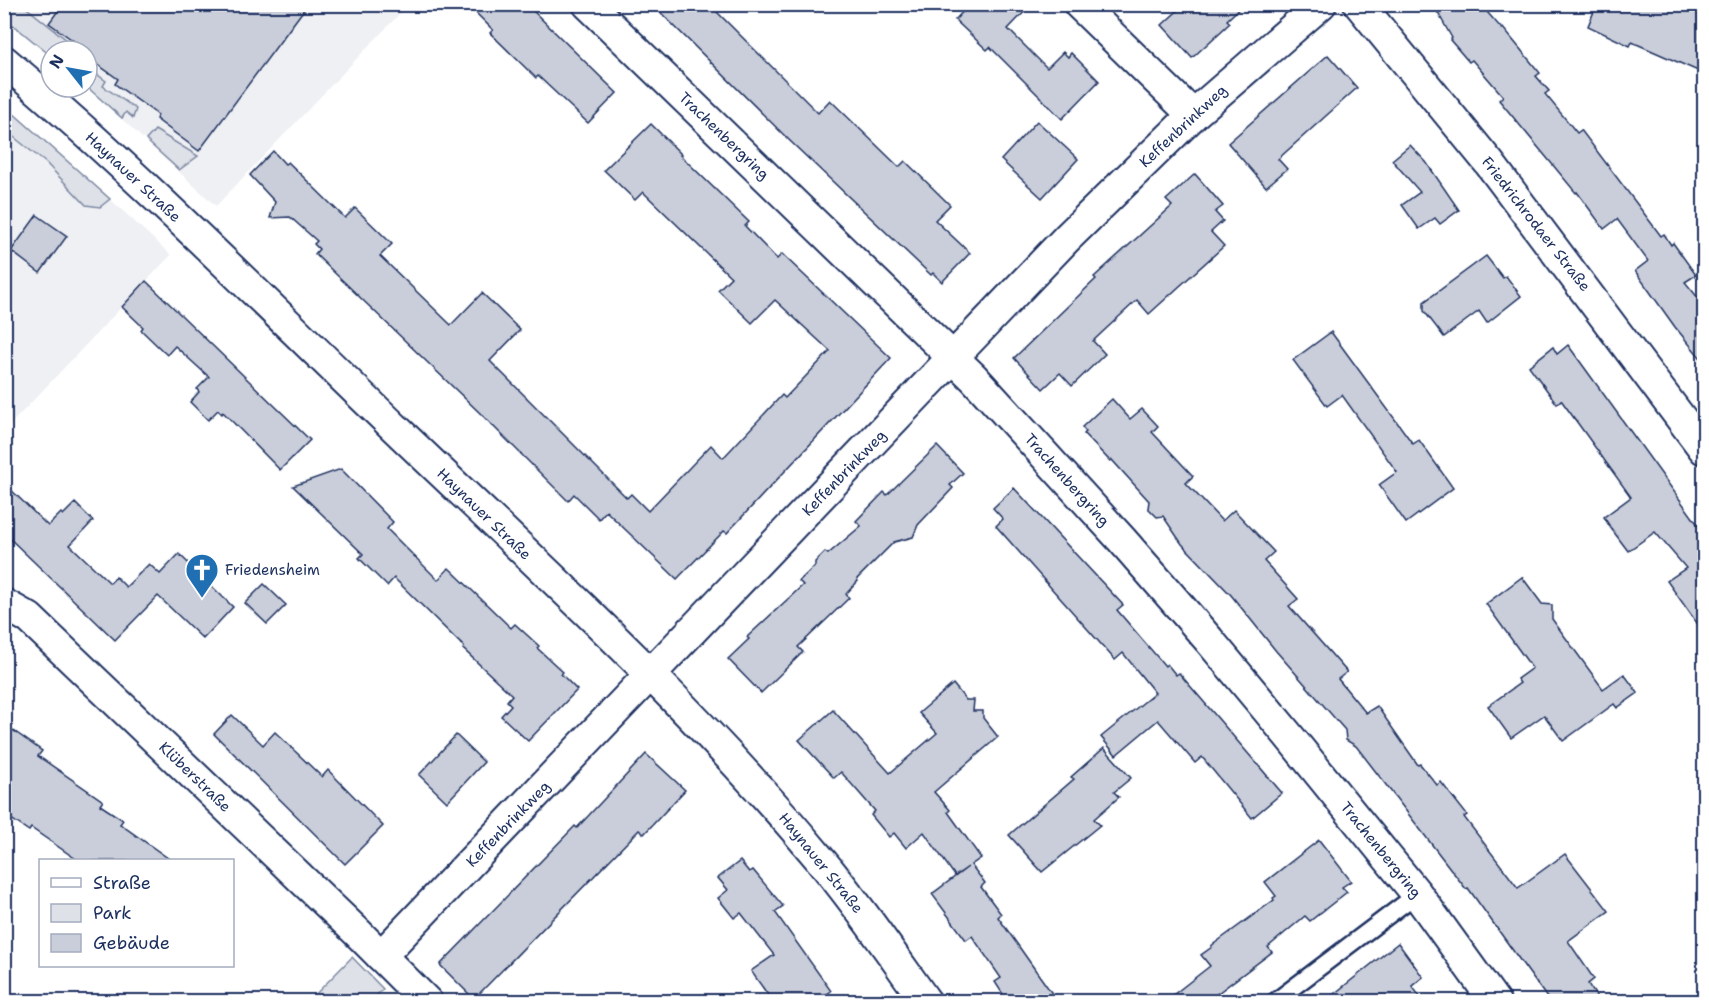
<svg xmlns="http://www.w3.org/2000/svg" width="1709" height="1006" font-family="'Shantell Sans',sans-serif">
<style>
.built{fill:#eff0f4}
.green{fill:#dee1e7;stroke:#7c88a2;stroke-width:1.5}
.building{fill:#caceda;stroke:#1b2f5e;stroke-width:1.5}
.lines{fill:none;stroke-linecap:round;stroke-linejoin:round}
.service-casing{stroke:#1b2f5e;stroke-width:20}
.minor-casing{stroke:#1b2f5e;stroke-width:34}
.service{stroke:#fff;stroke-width:15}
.minor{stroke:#fff;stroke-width:30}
.labels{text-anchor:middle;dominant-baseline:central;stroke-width:4.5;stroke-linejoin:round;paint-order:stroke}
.street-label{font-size:15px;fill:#1b2f5e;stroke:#fff}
.poi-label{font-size:15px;fill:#1b2f5e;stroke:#fff;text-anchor:start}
</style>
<rect width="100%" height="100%" fill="#fff"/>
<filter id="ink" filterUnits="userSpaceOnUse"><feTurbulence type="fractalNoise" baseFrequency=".0167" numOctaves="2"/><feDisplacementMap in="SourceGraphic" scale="12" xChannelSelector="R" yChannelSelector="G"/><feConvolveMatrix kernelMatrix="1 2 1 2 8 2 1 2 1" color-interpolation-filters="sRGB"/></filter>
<g filter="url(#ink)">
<g class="built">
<polygon points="4,5 408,5 216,206 87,87 87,51 51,51 51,56 5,18"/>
<polygon points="5,105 65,158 171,255 5,430"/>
</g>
<g class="green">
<polygon points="4,5 23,5 68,41 62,49 64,51 51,51 51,56 5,18"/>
<polygon points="87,67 106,81 103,86 136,109 133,118 126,112 122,118 87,87"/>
<polygon points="4,105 110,199 100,207 86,205 46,163 5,130"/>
<polygon points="155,130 198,156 179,170 146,140"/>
<polygon points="352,957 383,989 371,1001 309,1001"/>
</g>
<g class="building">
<polygon points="63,4 308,4 199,151 156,119 158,115 115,84 118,79 87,57 87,51 79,51 74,48 78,44 49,23"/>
<polygon points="467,4 526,4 617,93 588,123 538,76 536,78 490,33 493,30"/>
<polygon points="652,4 709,4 818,113 830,100 899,167 905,161 950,205 935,220 970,253 942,282 933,273 931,275 791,142"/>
<polygon points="970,4 1032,4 1008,29 1047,68 1063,52 1068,57 1071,53 1099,81 1062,119 990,47 987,50 955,20"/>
<polygon points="1185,4 1244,4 1227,20 1230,23 1192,58 1162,25"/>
<polygon points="1433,4 1480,4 1502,29 1503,28 1540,73 1536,76 1549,91 1545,94 1577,133 1581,130 1661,236 1664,234 1671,245 1673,243 1696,275 1685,282 1704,305 1704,362 1675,327 1635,271 1648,261 1617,219 1604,229 1577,192 1576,193 1499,100 1503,96 1472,60 1469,62 1450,40 1452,38"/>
<polygon points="1597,4 1686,4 1704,13 1704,56 1698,71 1632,42 1630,46 1588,26"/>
<polygon points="1328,55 1357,88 1278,159 1287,169 1266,187 1228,143"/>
<polygon points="1037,121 1078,159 1042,198 1001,160"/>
<polygon points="651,124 681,154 680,155 749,222 745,226 777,259 782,254 891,358 727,533 724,531 677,579 606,511 599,519 574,494 568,501 482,415 315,254 319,249 314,244 317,241 290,217 270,218 275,202 250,175 273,151 285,164 288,162 345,218 355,208 392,244 380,256 451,325 482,293 520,330 490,361 627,498 631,494 648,511 711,445 723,458 782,395 785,398 830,351 775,300 752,323 718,290 731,277 643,192 635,200 604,170"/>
<polygon points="1410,145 1426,162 1459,210 1440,224 1435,218 1419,229 1402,205 1420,192 1392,160"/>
<polygon points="1195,174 1223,206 1215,212 1223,221 1211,232 1224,246 1149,314 1137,300 1093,341 1105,354 1072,386 1060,373 1043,389 1014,358 1096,279 1094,277 1172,206 1166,200"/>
<polygon points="37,215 67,236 40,273 11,251"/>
<polygon points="1486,256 1503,278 1506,276 1521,296 1487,323 1479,311 1444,337 1424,311 1424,302"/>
<polygon points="146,281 310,440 280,470 223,412 222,414 218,410 208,420 190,402 199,392 197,389 209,377 175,346 167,355 141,330 143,327 122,307"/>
<polygon points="1331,332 1413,444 1419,440 1453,488 1406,523 1379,485 1397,472 1342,395 1327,406 1293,360"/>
<polygon points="1568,345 1704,533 1704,633 1667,581 1686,568 1655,532 1628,551 1610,527 1604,517 1631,497 1561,400 1557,404 1529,366 1553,347 1557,354"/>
<polygon points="1112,399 1130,419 1142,409 1158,426 1152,432 1193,476 1186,483 1222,521 1234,510 1274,552 1264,561 1298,599 1289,606 1347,672 1338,679 1366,713 1377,706 1418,765 1420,764 1437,785 1441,782 1467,815 1464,817 1518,888 1565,854 1609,911 1568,941 1594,979 1588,984 1600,1002 1550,1002 1468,888 1466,889 1356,746 1346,740 1345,730 1276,651 1231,595 1182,544 1163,516 1157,517 1148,508 1149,501 1112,460 1110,461 1084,434 1086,432 1082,427"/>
<polygon points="937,446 963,473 950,485 953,488 918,525 913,537 894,542 857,579 858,581 846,594 849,598 798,647 803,652 761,693 728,659 749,639 747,637 803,585 799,581 815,566 815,562 825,552 828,554 861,526 856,521 884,492 887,495"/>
<polygon points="341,469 393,522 387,529 438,580 449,568 511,628 515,624 539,646 537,648 563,672 561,674 577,690 528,741 501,716 511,705 507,701 512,695 463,649 464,647 394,578 387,586 359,558 363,554 293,486"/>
<polygon points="4,483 48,526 61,513 63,515 75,503 93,521 70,545 110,583 116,577 126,587 149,564 160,574 179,554 233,607 203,639 158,596 115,640 4,533"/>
<polygon points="1014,488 1123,605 1117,610 1165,666 1167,664 1176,675 1179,673 1282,793 1252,818 1202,757 1195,763 1158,720 1116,755 1101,737 1155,693 1123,653 1115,660 996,526 1003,519 993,508"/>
<polygon points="1522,577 1542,604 1552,605 1552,619 1603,689 1624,674 1638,693 1617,708 1614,704 1563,741 1544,715 1511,738 1488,706 1520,683 1517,679 1532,668 1486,604"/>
<polygon points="264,584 286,605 267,624 245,603"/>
<polygon points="953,684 966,700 974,700 973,711 983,711 983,718 998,737 934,792 950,810 948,812 981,858 971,865 985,883 981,887 1001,914 998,917 1058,1002 1008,1002 995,982 1001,978 972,936 966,940 932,894 968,867 955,876 924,832 906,848 894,833 889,837 871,815 875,811 841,772 834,778 799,740 833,710 890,773 937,733 919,713"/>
<polygon points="232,715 263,745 275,732 322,777 328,770 383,826 345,864 214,734"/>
<polygon points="4,724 42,751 38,756 103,801 100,805 123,820 120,824 172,861 79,861 31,828 29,831 4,814"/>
<polygon points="456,735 484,762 447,802 419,775"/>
<polygon points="1104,748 1131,778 1114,792 1119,797 1094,819 1100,825 1042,872 1009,835 1074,779 1071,777"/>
<polygon points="646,754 685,790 644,834 639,830 474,999 440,965 575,826 577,828"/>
<polygon points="1319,840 1351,881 1342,887 1347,892 1310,921 1305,916 1268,947 1272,952 1206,1002 1164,1002 1210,966 1201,955 1212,947 1211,946 1274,900 1273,898 1276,896 1265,882"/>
<polygon points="740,861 749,872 753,870 783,906 775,912 831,991 817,1002 773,1002 751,971 774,955 741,913 734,918 718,898 728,890 718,878"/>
<polygon points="1398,943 1423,977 1412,986 1424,1002 1324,1002"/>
</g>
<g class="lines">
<g class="service-casing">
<polyline id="service" points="1274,1002 1417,894"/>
</g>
<g class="minor-casing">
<g id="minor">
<polyline points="588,4 974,378 1122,540 1209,640 1288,735 1417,894 1495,1002"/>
<polyline points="1079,4 1193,115"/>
<polyline points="1359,4 1490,164 1704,449"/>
<path d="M4,61C141,176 267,305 396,429C541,568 690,703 819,858C857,903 891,953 926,1002"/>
<polyline points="4,604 29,618 357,932 427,1002"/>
<polyline points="381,956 1067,238 1193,115 1321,4"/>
</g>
</g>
<use href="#service" class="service"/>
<use href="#minor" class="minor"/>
</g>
</g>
<defs>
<g id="church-pin" transform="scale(1.725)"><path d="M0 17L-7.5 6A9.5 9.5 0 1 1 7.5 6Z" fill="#1f6fb2" stroke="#fff"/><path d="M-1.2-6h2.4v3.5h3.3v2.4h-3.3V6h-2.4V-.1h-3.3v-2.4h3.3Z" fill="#fff"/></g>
</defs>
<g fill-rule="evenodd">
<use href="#church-pin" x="202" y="570"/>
</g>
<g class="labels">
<g class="street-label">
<text transform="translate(1183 126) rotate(-43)">Keffenbrinkweg</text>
<text transform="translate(724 136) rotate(44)">Trachenbergring</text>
<text transform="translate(133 177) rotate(43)">Haynauer Straße</text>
<text transform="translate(1536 224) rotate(52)">Friedrichrodaer Straße</text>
<text transform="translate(844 473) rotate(-46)">Keffenbrinkweg</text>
<text transform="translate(1067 480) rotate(48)">Trachenbergring</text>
<text transform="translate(484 514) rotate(44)">Haynauer Straße</text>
<text transform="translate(195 777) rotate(44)">Klüberstraße</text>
<text transform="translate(508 824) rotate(-46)">Keffenbrinkweg</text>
<text transform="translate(1381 850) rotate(51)">Trachenbergring</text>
<text transform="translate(821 863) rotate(51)">Haynauer Straße</text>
</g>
<g class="poi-label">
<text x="225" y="570">Friedensheim</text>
</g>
</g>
<rect width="1709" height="1006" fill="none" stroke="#fff" stroke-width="24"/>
<rect x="12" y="12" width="1685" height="982" fill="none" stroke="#1b2f5e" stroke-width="2" filter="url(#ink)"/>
<rect x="39" y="859" width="195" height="108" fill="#ffffff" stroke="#a4acbf" stroke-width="1.5"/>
<rect x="51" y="878" width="30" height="9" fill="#ffffff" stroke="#a4acbf" stroke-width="1.5"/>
<text x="93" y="889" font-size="18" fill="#1b2f5e">Straße</text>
<rect x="51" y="904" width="30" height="18" fill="#dee1e7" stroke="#a4acbf" stroke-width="1.5"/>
<text x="93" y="919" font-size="18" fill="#1b2f5e">Park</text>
<rect x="51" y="934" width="30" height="18" fill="#caceda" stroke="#a4acbf" stroke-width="1.5"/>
<text x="93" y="949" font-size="18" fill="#1b2f5e">Gebäude</text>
<g transform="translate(69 69) rotate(301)"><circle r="28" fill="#ffffff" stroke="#a4acbf" stroke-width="1.5"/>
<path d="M0-4.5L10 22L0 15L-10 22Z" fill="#1f6fb2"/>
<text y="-9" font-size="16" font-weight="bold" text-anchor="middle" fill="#1b2f5e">N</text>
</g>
</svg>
